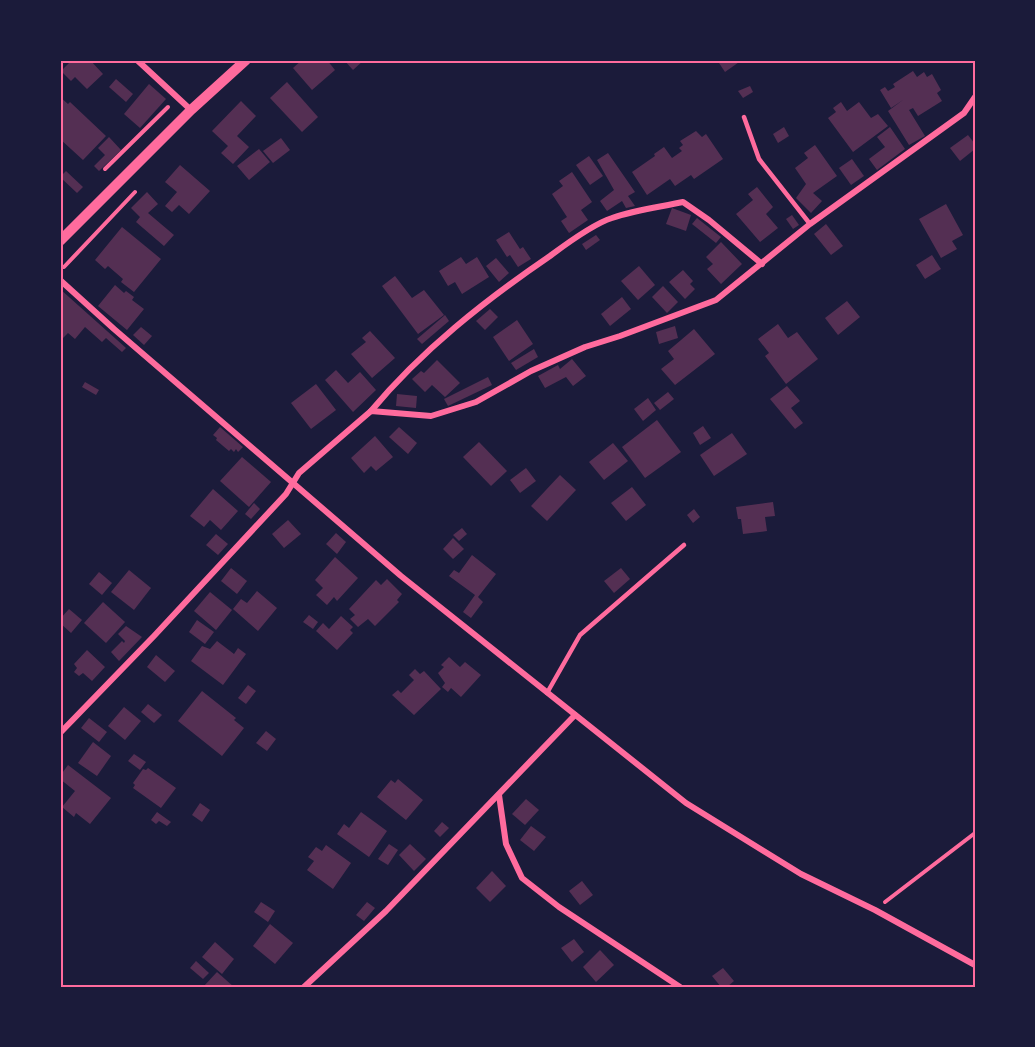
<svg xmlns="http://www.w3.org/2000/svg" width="1035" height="1047" font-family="'PT Sans Narrow',sans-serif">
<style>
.building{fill:#542f53}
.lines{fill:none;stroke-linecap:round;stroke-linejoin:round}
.path{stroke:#ff6b9d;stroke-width:4}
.service{stroke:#ff6b9d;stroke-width:4.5}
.minor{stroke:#ff6b9d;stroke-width:6}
.tertiary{stroke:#ff6b9d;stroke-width:10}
.neatline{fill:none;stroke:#ff6b9d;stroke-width:2}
</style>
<rect width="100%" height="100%" fill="#1b1b3a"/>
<g class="building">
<polygon points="72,60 90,60 103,74 87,89 75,77 71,81 61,71"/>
<polygon points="302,60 327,60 335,70 312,90 293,68"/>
<polygon points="344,60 364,60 353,70"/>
<polygon points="717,60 742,60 725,72"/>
<polygon points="913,71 917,77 924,72 927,77 932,74 941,90 937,93 942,101 918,116 913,108 909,110 925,136 909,145 888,111 903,100 891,108 880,90 885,87 888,91 895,87 893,84"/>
<polygon points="116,79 133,94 126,102 109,87"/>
<polygon points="287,82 318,117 302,132 270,98"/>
<polygon points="149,84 166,99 140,128 124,114"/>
<polygon points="750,86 753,92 743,98 738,91"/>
<polygon points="60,97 68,104 70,102 106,136 83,160 60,139"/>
<polygon points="241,101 256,116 237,136 249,147 233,164 221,153 228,146 212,131"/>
<polygon points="841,102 847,111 859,102 871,118 878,114 888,126 853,152 828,118 836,112 833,108"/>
<polygon points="784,127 789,136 778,143 773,134"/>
<polygon points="890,127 905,149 877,170 869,159 885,147 877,137"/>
<polygon points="696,131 702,137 706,134 723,159 694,179 691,175 675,186 670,179 647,195 632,172 655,156 654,154 664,147 672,158 682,151 679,148 683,145 680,141"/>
<polygon points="968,135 975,144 975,149 960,161 950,148"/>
<polygon points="109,137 121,150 99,171 94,166 105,155 98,148"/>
<polygon points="281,138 290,150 273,163 263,151"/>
<polygon points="815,145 837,176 813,193 822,201 811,213 796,198 806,184 795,168 808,158 804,153"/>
<polygon points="259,149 270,162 249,180 237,166"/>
<polygon points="608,153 635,192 628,196 635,206 626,208 622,201 607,211 600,201 614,190 597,160"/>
<polygon points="589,156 603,176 590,185 576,165"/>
<polygon points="852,159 864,176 851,185 839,168"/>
<polygon points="180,165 210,191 189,214 179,205 172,212 165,206 177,192 165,182"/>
<polygon points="66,171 83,187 77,193 60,177"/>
<polygon points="572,172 592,202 581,210 588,220 569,233 561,221 567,217 552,194 563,186 559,181"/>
<polygon points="757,187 773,207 766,214 778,228 760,242 736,214 753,200 748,194"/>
<polygon points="147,192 158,204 148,213 174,235 164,246 136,222 140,217 131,208"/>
<polygon points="946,204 963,235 952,241 957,249 941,258 919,219"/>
<polygon points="672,208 691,215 686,231 666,224"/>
<polygon points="792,215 799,225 793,229 786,219"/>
<polygon points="697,218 721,237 716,243 692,224"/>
<polygon points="826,224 843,246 831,255 814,234"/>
<polygon points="122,227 161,259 134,292 121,282 123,279 108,266 105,269 95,260"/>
<polygon points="509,232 520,249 523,247 531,259 518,267 510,255 507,257 496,240"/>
<polygon points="596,235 600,240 586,250 582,244"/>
<polygon points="721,242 742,264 721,284 707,269 713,264 706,257"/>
<polygon points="932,255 941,269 925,279 916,265"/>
<polygon points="461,257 466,264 477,257 489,277 462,294 455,282 448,286 439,271"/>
<polygon points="496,258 509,273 499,282 486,266"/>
<polygon points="639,266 655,285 638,300 621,281"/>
<polygon points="683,270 693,281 690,284 695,289 685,299 669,282"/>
<polygon points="395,276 412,298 424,290 444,315 418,334 382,286"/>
<polygon points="115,285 124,293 126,291 134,297 132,300 144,309 127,330 98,306"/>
<polygon points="663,286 678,302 667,313 652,297"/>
<polygon points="60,289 126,348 122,352 106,338 102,342 85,327 75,339 68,333 63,338 60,335 60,318 62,316 60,314"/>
<polygon points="622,297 631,309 610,326 601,314"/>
<polygon points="847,301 860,317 838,335 825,318"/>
<polygon points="490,309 498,317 485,330 476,321"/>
<polygon points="445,315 449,321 422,344 417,339"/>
<polygon points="517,320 533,344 509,361 493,337"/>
<polygon points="778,324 788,338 797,332 818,359 786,384 765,356 769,353 758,339"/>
<polygon points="675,326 678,338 659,344 656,332"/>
<polygon points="141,327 152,336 144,345 133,335"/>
<polygon points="694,329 715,354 675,385 661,369 674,359 668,351"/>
<polygon points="370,331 395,358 372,378 351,354 366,342 362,338"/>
<polygon points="534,349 538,357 516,370 511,363"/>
<polygon points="572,359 586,376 573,386 566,377 545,388 538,376 558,365 560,369"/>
<polygon points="437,360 460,383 445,397 432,385 425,392 412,379 421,371 424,373"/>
<polygon points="336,370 348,383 360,372 376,390 353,412 325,380"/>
<polygon points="488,377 492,385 448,406 444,399"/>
<polygon points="85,382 99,390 96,395 82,387"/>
<polygon points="316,384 336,410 311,429 291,403"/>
<polygon points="787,386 800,401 791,408 803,423 795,429 770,399"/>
<polygon points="668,392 674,399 660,410 654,403"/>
<polygon points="397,394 417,396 416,408 396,406"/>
<polygon points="648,398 656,410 643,421 634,409"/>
<polygon points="657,420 681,452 645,478 622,447"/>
<polygon points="703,426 711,438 700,445 693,433"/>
<polygon points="220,427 243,447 238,452 236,449 234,452 231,449 229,451 216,440 217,438 213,435"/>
<polygon points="399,427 417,443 408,454 389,437"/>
<polygon points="732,433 747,454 714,476 700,455"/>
<polygon points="375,436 393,457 376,471 371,466 364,473 351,458"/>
<polygon points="479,442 507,471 491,486 463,457"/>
<polygon points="613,443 628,461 604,480 589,462"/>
<polygon points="242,457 271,482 249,507 220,481"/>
<polygon points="526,468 536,481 520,493 510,480"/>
<polygon points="560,475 576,490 547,521 531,506"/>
<polygon points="632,487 646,505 626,521 611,503"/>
<polygon points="213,489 238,511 221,530 210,520 204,527 190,516"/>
<polygon points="773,502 775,516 765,517 767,531 743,534 741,519 738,519 736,507"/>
<polygon points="254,503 260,509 251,519 245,514"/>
<polygon points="694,509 700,517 693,523 687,515"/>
<polygon points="288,520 301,534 284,548 272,534"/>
<polygon points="462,528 467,534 459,541 453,535"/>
<polygon points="336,533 346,542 337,554 326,544"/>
<polygon points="216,534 228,544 218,555 206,545"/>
<polygon points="453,538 464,549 453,559 443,549"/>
<polygon points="472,555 496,574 478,597 483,602 471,618 463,612 475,595 449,576 454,570 459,573"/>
<polygon points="335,557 358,578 337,601 334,597 327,605 316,595 323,588 315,580"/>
<polygon points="231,568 247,581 237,594 221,581"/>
<polygon points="621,568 630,579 614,593 604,581"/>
<polygon points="129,570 151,588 134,610 111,592"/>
<polygon points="99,572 112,583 102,595 89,584"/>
<polygon points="387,579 402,594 397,600 399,602 375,626 368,619 358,627 350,619 355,615 349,609 376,580 381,585"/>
<polygon points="257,591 277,608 258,631 233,609 241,599 247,603"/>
<polygon points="210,592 232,610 216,630 194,611"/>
<polygon points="103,602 125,622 106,643 84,623"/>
<polygon points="69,609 82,620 71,633 60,623 60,619"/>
<polygon points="309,615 318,622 313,629 303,622"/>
<polygon points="341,616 353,627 350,630 353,633 337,650 316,631 323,623 329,629"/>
<polygon points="197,620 214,632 205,644 189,632"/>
<polygon points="126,626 142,637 119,661 111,652 122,641 124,643 125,641 118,634"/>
<polygon points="217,641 234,654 238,648 246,654 223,685 191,661 202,646 210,649"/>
<polygon points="87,650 105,667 92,681 83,673 79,676 74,672 77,668 74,664"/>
<polygon points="156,655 175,671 165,682 147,667"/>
<polygon points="449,657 460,667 465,662 481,675 461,697 451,688 448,692 442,687 445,683 438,673 444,667 441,665"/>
<polygon points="415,669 420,674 424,671 441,689 414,715 392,695 398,690 401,693 414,680 409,675"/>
<polygon points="248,685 256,691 246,704 238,698"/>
<polygon points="202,691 236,718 234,720 244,728 222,756 178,721"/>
<polygon points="148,704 162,715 154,723 141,712"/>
<polygon points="124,707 141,721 125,740 108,726"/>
<polygon points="89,718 107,732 99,742 81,728"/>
<polygon points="266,731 276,739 267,751 256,743"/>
<polygon points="93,742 111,756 97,776 78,763"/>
<polygon points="134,754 146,762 140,770 128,761"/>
<polygon points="68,765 111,798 90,824 76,813 74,817 62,807 75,791 60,779 60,776"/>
<polygon points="148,768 176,788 161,808 133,788 135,785 133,783 143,769 146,770"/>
<polygon points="398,779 423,800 406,820 377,797 391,780 395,783"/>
<polygon points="526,799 539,810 525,825 512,814"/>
<polygon points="200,803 210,810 202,822 192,815"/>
<polygon points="157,812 171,822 167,826 159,821 156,824 151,820"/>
<polygon points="361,812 387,831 369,857 337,834 344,824 349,828"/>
<polygon points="442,822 449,828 440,837 434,831"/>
<polygon points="531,826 546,837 534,851 520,840"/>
<polygon points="389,844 398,850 388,865 378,859"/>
<polygon points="410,844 426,859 414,871 399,855"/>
<polygon points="326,845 351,863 333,889 307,870 314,861 308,857 316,847 322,851"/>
<polygon points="492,871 506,886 490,902 476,888"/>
<polygon points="582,881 593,895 580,905 569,891"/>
<polygon points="261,902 275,911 268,922 254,912"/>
<polygon points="367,902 375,908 364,921 356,915"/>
<polygon points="270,924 293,943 275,964 253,946"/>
<polygon points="574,939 584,952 572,962 561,948"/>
<polygon points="215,942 234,959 222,974 202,957"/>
<polygon points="600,950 614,965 596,982 583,967"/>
<polygon points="196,961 209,973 203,979 190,968"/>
<polygon points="723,968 734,981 727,987 721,987 712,976"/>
<polygon points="217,972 234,987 203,987"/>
</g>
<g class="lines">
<g class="path">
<polyline points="105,169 168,107"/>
<polyline points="64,267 135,192"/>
<polyline points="885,902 975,833"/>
</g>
<g class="service">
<polyline points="744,117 759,159 810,224"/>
<polyline points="547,693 580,635 684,545"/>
</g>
<g class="minor">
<polyline points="137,60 191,110"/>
<polyline points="60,280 114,329 401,576 686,803 801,874 875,910 975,965"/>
<path d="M371,411C422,350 484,301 550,256C566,244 593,224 612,218C635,210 660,207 683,202L709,220L762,264"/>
<polyline points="60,733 154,636 286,494 299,473 371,411 431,416 476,402 531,371 585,347 620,336 716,300 810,224 964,113 975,97"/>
<polyline points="499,795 506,844 522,878 559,907 680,987"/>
<polyline points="304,987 386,911 575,715"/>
</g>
<polyline class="tertiary" points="60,241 191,110 246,60"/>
</g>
<rect width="1035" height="1047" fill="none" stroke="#1b1b3a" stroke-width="123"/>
<rect x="62" y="62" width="912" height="924" class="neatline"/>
</svg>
